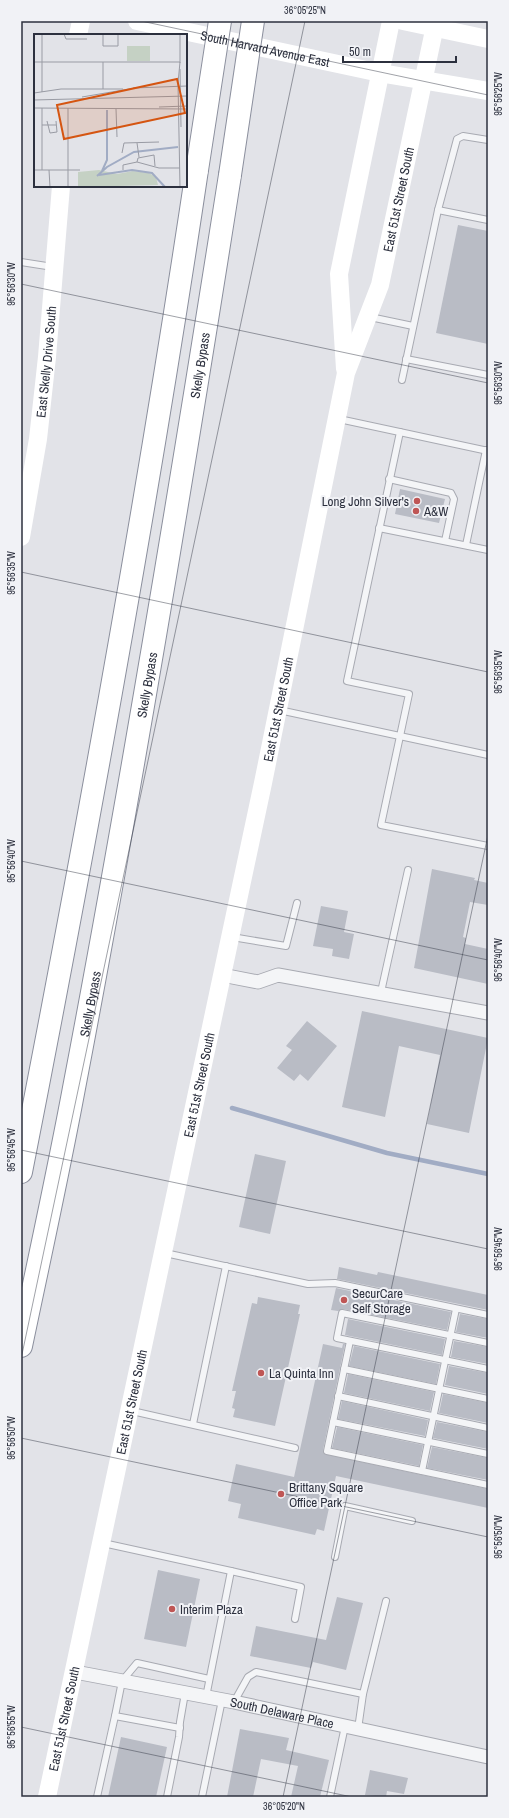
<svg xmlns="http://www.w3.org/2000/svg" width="509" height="1818" font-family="'Archivo Narrow',sans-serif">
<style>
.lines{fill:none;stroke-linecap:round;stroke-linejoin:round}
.stream{stroke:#a1acc4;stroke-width:4.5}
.building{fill:#b9bcc5}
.lane-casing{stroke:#a8aab2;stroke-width:8}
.street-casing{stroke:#a8aab2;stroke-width:15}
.highway-casing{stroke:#8b8f9d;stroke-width:24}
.lane{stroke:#f4f5f7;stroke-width:6}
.street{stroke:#f4f5f7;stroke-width:13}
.secondary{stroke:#fff;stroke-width:18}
.highway{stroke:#fff;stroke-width:22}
.highway-bridge-casing{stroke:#8b8f9d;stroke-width:24;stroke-linecap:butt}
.highway-bridge{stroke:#fff;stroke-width:22}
.ticks{fill:none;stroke:#2c303e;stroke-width:1;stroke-opacity:0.45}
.poi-dot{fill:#bf5655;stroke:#f1f2f6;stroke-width:1.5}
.labels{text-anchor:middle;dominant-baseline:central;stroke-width:4;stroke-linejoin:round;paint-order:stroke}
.street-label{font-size:13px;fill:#2c303e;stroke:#f1f2f6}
.poi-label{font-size:13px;fill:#2c303e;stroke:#f1f2f6;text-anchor:start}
.inset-river{fill:none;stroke:#a1acc4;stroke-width:2}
.inset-road{fill:none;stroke:#999ba4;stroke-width:1}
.view{fill:#d55511;fill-opacity:0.15;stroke:#d55511;stroke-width:2}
.inset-edge{fill:none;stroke:#2c303e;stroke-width:2}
.neatline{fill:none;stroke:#2c303e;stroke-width:1.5}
.ticks-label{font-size:10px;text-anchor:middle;fill:#2c303e}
</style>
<rect width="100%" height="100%" fill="#e2e3e8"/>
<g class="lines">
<polyline class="stream" points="232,1108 387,1153 488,1174"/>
</g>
<g class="building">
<polygon points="458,225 488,231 488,344 436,333"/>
<polygon points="400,489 445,499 439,523 395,514"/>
<polygon points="432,869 475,878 474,880 488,883 488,905 470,902 463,937 466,938 465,944 488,949 488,984 414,968"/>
<polygon points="321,906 348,911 344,932 354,934 349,959 332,956 333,949 313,946"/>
<polygon points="362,1011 488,1038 469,1133 427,1124 440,1055 399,1046 385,1117 342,1107"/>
<polygon points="307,1021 337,1046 308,1081 300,1074 294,1081 277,1068 292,1050 286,1046"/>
<polygon points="255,1154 286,1161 270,1234 239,1227"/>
<polygon points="339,1267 377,1275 378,1272 488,1295 488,1310 337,1279"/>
<polygon points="336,1288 451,1312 447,1330 343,1309 338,1311 331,1310"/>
<polygon points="258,1297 300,1305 298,1314 300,1314 275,1426 233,1417 235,1409 232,1408 236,1391 232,1391 252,1303 257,1304"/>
<polygon points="460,1314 488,1319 488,1338 456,1332"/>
<polygon points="348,1319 445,1339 442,1355 345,1335"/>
<polygon points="454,1341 488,1347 488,1364 451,1357"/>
<polygon points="323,1344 342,1348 343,1344 345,1344 323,1450 324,1454 488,1489 488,1508 336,1476 324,1531 317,1529 315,1535 238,1518 241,1504 228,1501 236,1464 294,1477"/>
<polygon points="354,1346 440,1364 436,1384 349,1366"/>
<polygon points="449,1366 488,1373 488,1394 445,1385"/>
<polygon points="348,1374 434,1392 430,1411 344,1393"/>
<polygon points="443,1394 488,1403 488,1423 439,1413"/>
<polygon points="342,1401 428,1420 425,1436 338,1419"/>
<polygon points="437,1422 488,1432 488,1449 433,1438"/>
<polygon points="337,1427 423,1445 419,1466 332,1448"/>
<polygon points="432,1447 488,1458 488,1480 427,1468"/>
<polygon points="158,1570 200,1579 186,1647 144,1639"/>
<polygon points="337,1597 363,1603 346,1670 313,1662 311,1668 250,1656 256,1626 326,1640"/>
<polygon points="240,1729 289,1738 286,1750 329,1760 320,1797 291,1797 298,1766 261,1759 253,1797 227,1797"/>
<polygon points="121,1737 167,1747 156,1797 108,1797"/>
<polygon points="370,1770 408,1778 404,1794 387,1791 386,1797 365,1795"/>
</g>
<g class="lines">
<g class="lane-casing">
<g id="lane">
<polyline points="438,210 488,220"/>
<polyline points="21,262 53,267"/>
<polyline points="370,317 413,326"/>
<polyline points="406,359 488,375"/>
<polyline points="402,380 438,210 457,139 463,136 488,140"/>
<polyline points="339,419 488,451"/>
<polyline points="400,432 347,681 409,694 381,825 488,846"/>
<polyline points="389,479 451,493 454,499 445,541"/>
<polyline points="379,528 488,550"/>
<polyline points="466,545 486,450"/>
<polyline points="279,710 488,755"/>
<polyline points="232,937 286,946 297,903"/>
<polyline points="381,992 408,870"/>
<polyline points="165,1253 308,1284 335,1283 488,1315"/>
<polyline points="350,1341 327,1451 488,1485"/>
<polyline points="488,1343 342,1313 337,1338 488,1369"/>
<polyline points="344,1369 488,1399"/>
<polyline points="338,1396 488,1428"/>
<polyline points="132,1411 295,1448"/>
<polyline points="333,1422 488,1454"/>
<polyline points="193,1424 226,1266"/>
<polyline points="422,1471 456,1309"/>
<polyline points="103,1543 231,1571"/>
<polyline points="335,1557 345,1506 412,1521"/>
<polyline points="206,1697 231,1571 301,1587 295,1619"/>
<polyline points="234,1702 248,1677 256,1672 363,1694"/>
<polyline points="180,1728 115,1716 122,1681 137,1663 209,1679"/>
<polyline points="358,1729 363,1694 386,1601"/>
<polyline points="97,1797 115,1716"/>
<polyline points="167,1797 179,1737 180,1722 185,1693"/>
<polyline points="202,1797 222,1700"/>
<polyline points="330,1797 345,1726"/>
</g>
</g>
<g class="street-casing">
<g id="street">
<polyline points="222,975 258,982 278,975 488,1013"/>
<path id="s1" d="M75,1672L234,1702L488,1757"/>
</g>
</g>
<g class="highway-casing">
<g id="highway">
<path d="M21,1172C86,840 147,506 197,170"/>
<path id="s5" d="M21,1346C39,1260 58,1174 74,1088C132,785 182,480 230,175"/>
</g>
</g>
<use href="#lane" class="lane"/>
<use href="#street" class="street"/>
<g class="secondary">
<path id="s2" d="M137,21L380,73L488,91"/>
<polyline points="403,21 488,39"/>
<polyline points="78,35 81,21"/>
<polyline points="345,369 339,274 391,21"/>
<path id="s3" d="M21,537L38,439L47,357L61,186"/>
<path id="s4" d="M47,1797L263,783L346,373L380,285L436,21"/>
</g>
<use href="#highway" class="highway"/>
<g class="highway-bridge-casing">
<g id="highway-bridge">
<polyline points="197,170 220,21"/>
<polyline points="230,175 253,21"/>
</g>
</g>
<use href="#highway-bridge" class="highway-bridge"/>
</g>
<path class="ticks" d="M141,21L488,95M21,284L488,383M21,572L488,672M21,861L488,960M21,1150L488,1249M21,1359L305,21M21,1438L488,1537M21,1727L352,1797M283,1797L488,835"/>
<g class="poi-dot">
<circle cx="417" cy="501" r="4"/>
<circle cx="416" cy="511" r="4"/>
<circle cx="344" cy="1300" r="4"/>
<circle cx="261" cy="1373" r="4"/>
<circle cx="281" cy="1494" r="4"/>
<circle cx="172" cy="1609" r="4"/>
</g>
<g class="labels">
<g class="street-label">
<text stroke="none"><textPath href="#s2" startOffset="131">South Harvard Avenue East</textPath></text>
<text stroke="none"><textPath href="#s4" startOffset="1637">East 51st Street South</textPath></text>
<text stroke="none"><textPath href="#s3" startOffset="177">East Skelly Drive South</textPath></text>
<text stroke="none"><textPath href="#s5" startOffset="997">Skelly Bypass</textPath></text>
<text stroke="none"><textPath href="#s5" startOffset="673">Skelly Bypass</textPath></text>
<text stroke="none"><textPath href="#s4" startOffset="1112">East 51st Street South</textPath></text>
<text stroke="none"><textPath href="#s5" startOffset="349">Skelly Bypass</textPath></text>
<text stroke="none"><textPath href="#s4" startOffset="728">East 51st Street South</textPath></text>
<text stroke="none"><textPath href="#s4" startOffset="404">East 51st Street South</textPath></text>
<text stroke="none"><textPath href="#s1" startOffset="211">South Delaware Place</textPath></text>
<text stroke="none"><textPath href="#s4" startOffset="80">East 51st Street South</textPath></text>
</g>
<g class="poi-label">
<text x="409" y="501" text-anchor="end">Long John Silver's</text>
<text x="424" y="511">A&amp;W</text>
<text x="352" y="1293">SecurCare<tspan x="352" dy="15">Self Storage</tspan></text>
<text x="269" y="1373">La Quinta Inn</text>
<text x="289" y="1487">Brittany Square<tspan x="289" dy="15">Office Park</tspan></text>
<text x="180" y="1609">Interim Plaza</text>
</g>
</g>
<g transform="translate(34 34)">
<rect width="153" height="153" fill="#e2e3e8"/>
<path d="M93,12H116V27H93ZM65,136L83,140L99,137L115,139L122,143L124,151L44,153V138Z" fill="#c5d1c4"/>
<path class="inset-river" d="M68,137L73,126V76M65,141L98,136L118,139L131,153M63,142L73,133L100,118L144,113"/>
<path class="inset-road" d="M8,0V58M30,0L32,5H53M69,0V12H84V0M146,0V29M0,28H146M146,28L144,49L146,153M146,35L147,93M99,54L153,52M69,55V28M0,59L27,55H89M48,63L101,54M0,66L153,62M125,73L153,72M0,74L153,75M8,74V136M34,74V153M82,75L83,103M13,87L16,99L23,98L22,87M8,91H22M103,109L105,123M88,119L90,109L125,108M103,128L104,124L120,121L121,132M0,136H46M0,136V153M15,136L16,153M89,136V131L103,128L125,134H146"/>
<path class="view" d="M143,45L151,79L30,105L23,71Z"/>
<rect width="153" height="153" class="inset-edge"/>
</g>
<rect width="509" height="1818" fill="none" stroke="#f1f2f6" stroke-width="44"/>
<path d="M343 56v6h113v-6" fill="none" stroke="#2c303e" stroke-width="2"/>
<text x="349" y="56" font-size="12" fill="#2c303e" stroke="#f1f2f6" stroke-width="3" paint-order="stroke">50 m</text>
<rect x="22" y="22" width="465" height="1774" class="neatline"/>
<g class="ticks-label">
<text x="305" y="14">36°05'25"N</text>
<text transform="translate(498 94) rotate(-90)" y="4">95°56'25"W</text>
<text transform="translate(11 284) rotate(-90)" y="4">95°56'30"W</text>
<text transform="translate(498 383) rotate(-90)" y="4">95°56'30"W</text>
<text transform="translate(11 573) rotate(-90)" y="4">95°56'35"W</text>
<text transform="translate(498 672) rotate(-90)" y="4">95°56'35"W</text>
<text transform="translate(11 861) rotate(-90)" y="4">95°56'40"W</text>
<text transform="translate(498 960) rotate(-90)" y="4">95°56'40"W</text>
<text transform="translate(11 1150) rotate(-90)" y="4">95°56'45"W</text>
<text transform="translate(498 1249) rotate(-90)" y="4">95°56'45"W</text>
<text transform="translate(11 1438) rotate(-90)" y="4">95°56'50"W</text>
<text transform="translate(498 1537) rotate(-90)" y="4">95°56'50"W</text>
<text transform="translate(11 1727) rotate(-90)" y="4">95°56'55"W</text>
<text x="284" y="1810">36°05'20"N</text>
</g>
</svg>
